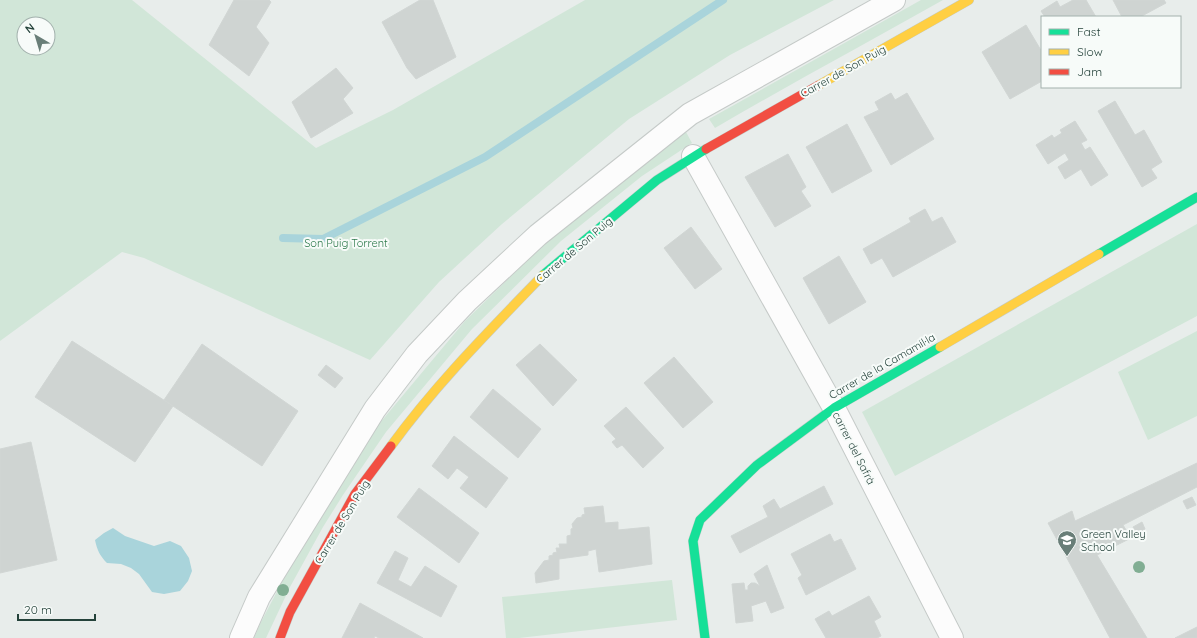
<svg xmlns="http://www.w3.org/2000/svg" width="1197" height="638" font-family="Quicksand,sans-serif">
<style>
.green{fill:#d1e6d8;fill-rule:evenodd}
.water{fill:#a9d4db}
.lines{fill:none;stroke-linecap:round;stroke-linejoin:round}
.stream{stroke:#a9d4db;stroke-width:8}
.building{fill:#cfd4d2;stroke:#d1d6d4}
.street-casing{stroke:#c5cac8;stroke-width:24}
.fast-casing{stroke:#c3cbc8;stroke-width:10}
.slow-casing{stroke:#c3cbc8;stroke-width:10}
.jam-casing{stroke:#c3cbc8;stroke-width:10}
.street{stroke:#fcfcfc;stroke-width:22}
.fast{stroke:#16e098;stroke-width:9}
.slow{stroke:#ffcf43;stroke-width:9}
.jam{stroke:#f24e42;stroke-width:9}
.tree{fill:#81ae93}
.labels{text-anchor:middle;dominant-baseline:central;stroke-width:4;stroke-linejoin:round;paint-order:stroke}
.street-label{font-size:11px;fill:#24423a;stroke:#f7fbf9}
.park-label{font-size:11px;fill:#2d7a4b;stroke:#f7fbf9}
.poi-label{font-size:11px;fill:#24423a;stroke:#f7fbf9;text-anchor:start}
</style>
<rect width="100%" height="100%" fill="#e8edeb"/>
<g class="green">
<path d="M0,0H132L316,148L393,110L585,0H834L730,55L629,119L502,224L439,282L370,360L144,258L122,252L0,341ZM24,24H48V48H24Z"/>
<path d="M921,0H943C867,43 790,84 715,128L709,119Z"/>
<polygon points="686,132 692,143 642,176 561,241 472,329 386,432 343,495 323,527 290,587 266,638 254,638 261,622 305,538 369,436 465,321 543,245 598,199"/>
<polygon points="1197,224 1197,316 895,476 862,412"/>
<polygon points="1197,331 1197,416 1148,440 1118,372"/>
<polygon points="672,580 677,620 519,638 506,638 502,597"/>
</g>
<path class="water" d="M113,528L125,536L154,546L170,541L181,546L189,558L192,571L188,581L180,591L164,594L152,592L139,574L131,568L121,564L107,563C100,556 97,550 95,540L104,533Z"/>
<g class="lines">
<polyline class="stream" points="283,238 323,239 485,157 723,0"/>
</g>
<g class="building">
<polygon points="234,0 269,0 271,2 256,27 269,43 249,76 209,45"/>
<polygon points="420,0 433,0 456,57 416,79 407,68 382,22"/>
<polygon points="1073,0 1086,0 1096,17 1045,17 1041,11 1057,1 1060,7"/>
<polygon points="1113,0 1164,0 1166,3 1140,17 1122,17"/>
<polygon points="1026,25 1042,52 1042,81 1010,99 982,52"/>
<polygon points="336,68 353,88 343,99 353,113 311,138 292,102"/>
<polygon points="891,93 895,100 907,93 934,139 891,165 864,117 879,110 875,102"/>
<polygon points="1115,101 1135,135 1144,130 1162,162 1151,169 1157,178 1142,187 1098,111"/>
<polygon points="1075,121 1087,140 1081,143 1085,150 1090,147 1108,175 1091,186 1081,169 1065,179 1058,167 1069,160 1065,153 1048,164 1036,145 1052,135 1054,138 1062,133 1060,130"/>
<polygon points="847,124 872,171 832,193 806,147"/>
<polygon points="788,154 806,187 801,191 811,206 775,227 745,177"/>
<polygon points="925,209 932,222 942,217 956,242 893,277 882,258 871,264 863,249 911,222 909,218"/>
<polygon points="691,227 722,269 695,289 664,248"/>
<polygon points="839,256 866,302 829,324 803,278"/>
<polygon points="72,341 173,406 135,462 35,397"/>
<polygon points="202,344 298,411 262,466 164,400"/>
<polygon points="540,344 577,380 553,406 516,365"/>
<polygon points="674,357 713,402 683,428 644,383"/>
<polygon points="326,365 343,378 335,388 318,375"/>
<polygon points="493,389 541,429 518,458 470,417"/>
<polygon points="626,407 664,448 643,468 622,445 617,448 612,442 616,439 604,426"/>
<polygon points="454,436 508,478 486,508 460,488 469,477 457,468 448,479 432,466"/>
<polygon points="31,442 57,560 0,573 0,449"/>
<polygon points="1197,463 1197,487 1123,525 1131,538 1097,555 1147,638 1110,638 1048,523 1072,511 1075,521"/>
<polygon points="824,486 833,504 740,553 731,536 768,517 763,506 774,499 780,509"/>
<polygon points="419,488 479,533 459,563 397,517"/>
<polygon points="1192,497 1196,505 1187,509 1183,501"/>
<polygon points="603,506 605,523 618,522 618,530 649,527 652,564 599,572 596,549 588,551 588,555 559,559 559,579 536,583 535,573 544,561 549,560 549,556 553,555 553,553 557,552 556,548 560,548 559,544 567,544 567,536 571,535 571,529 573,528 572,524 577,518 582,517 582,515 585,514 584,508"/>
<polygon points="1142,522 1145,529 1136,533 1133,527"/>
<polygon points="830,534 834,542 841,539 856,569 806,595 798,578 802,575 791,554"/>
<polygon points="395,551 408,558 398,580 411,587 425,566 457,586 441,617 377,583"/>
<polygon points="767,565 784,608 771,613 766,601 751,606 753,621 736,623 732,584 744,583 745,590 748,590 748,586 751,583 755,583 760,586 754,574"/>
<polygon points="869,596 881,617 874,621 881,636 877,638 826,638 815,619 829,611 832,616"/>
<polygon points="360,603 423,638 379,638 375,636 374,638 342,638"/>
<polygon points="1197,627 1197,638 1175,638"/>
</g>
<g class="lines">
<g class="street-casing">
<g id="street">
<polyline points="693,156 834,408 952,638"/>
<polyline points="241,638 259,597 375,409 417,354 467,301 538,235 690,114 894,0"/>
</g>
</g>
<g class="fast-casing">
<g id="fast">
<polyline points="1099,254 1197,197"/>
<polyline points="543,275 657,180 706,149"/>
<polyline points="705,638 693,541 700,520 757,465 834,408 940,347"/>
</g>
</g>
<g class="slow-casing">
<g id="slow">
<polyline points="819,85 969,0"/>
<polyline points="940,347 1099,254"/>
<path d="M391,446C436,384 490,330 543,275"/>
</g>
</g>
<g class="jam-casing">
<g id="jam">
<polyline points="706,149 819,85"/>
<polyline points="280,638 290,612 355,494 391,446"/>
</g>
</g>
<use href="#street" class="street"/>
<use href="#fast" class="fast"/>
<use href="#slow" class="slow"/>
<use href="#jam" class="jam"/>
</g>
<g class="tree">
<circle cx="1139" cy="567" r="6"/>
<circle cx="283" cy="590" r="6"/>
</g>
<defs>
<g id="school-pin" transform="scale(1)"><path d="M0 17L-7.5 6A9.5 9.5 0 1 1 7.5 6Z" fill="#697e78" stroke="#f7fbf9"/><path d="M0-5L7-2L0 1L-7-2ZM-4 1L0 2.5L4 1V4Q0 6-4 4Z" fill="#fff"/></g>
</defs>
<g fill-rule="evenodd">
<use href="#school-pin" x="1067" y="540"/>
</g>
<g class="labels">
<g class="street-label">
<text transform="translate(843 71) rotate(-29)">Carrer de Son Puig</text>
<text transform="translate(574 250) rotate(-40)">Carrer de Son Puig</text>
<text transform="translate(882 366) rotate(-30)">Carrer de la Camamil·la</text>
<text transform="translate(854 448) rotate(63)">carrer del Safrà</text>
<text transform="translate(342 522) rotate(-59)">Carrer de Son Puig</text>
</g>
<g class="park-label">
<text x="346" y="243">Son Puig Torrent</text>
</g>
<g class="poi-label">
<text x="1081" y="534">Green Valley<tspan x="1081" dy="13">School</tspan></text>
</g>
</g>
<rect x="1041" y="16" width="140" height="72" fill="#f7fbf9" stroke="#a3b1ad"/>
<rect x="1049" y="29" width="20" height="6" fill="#16e098" stroke="#a3b1ad"/>
<text x="1077" y="36" font-size="12" fill="#24423a">Fast</text>
<rect x="1049" y="49" width="20" height="6" fill="#ffcf43" stroke="#a3b1ad"/>
<text x="1077" y="56" font-size="12" fill="#24423a">Slow</text>
<rect x="1049" y="69" width="20" height="6" fill="#f24e42" stroke="#a3b1ad"/>
<text x="1077" y="76" font-size="12" fill="#24423a">Jam</text>
<g transform="translate(36 36) rotate(322)"><circle r="19" fill="#f7fbf9" stroke="#a3b1ad"/>
<path d="M0-3L7 15L0 10L-7 15Z" fill="#697e78"/>
<text y="-6" font-size="11" font-weight="bold" text-anchor="middle" fill="#24423a">N</text>
</g>
<path d="M18 614v6h77v-6" fill="none" stroke="#24423a" stroke-width="2"/>
<text x="24" y="614" font-size="12" fill="#24423a" stroke="#f7fbf9" stroke-width="3" paint-order="stroke">20 m</text>
</svg>
